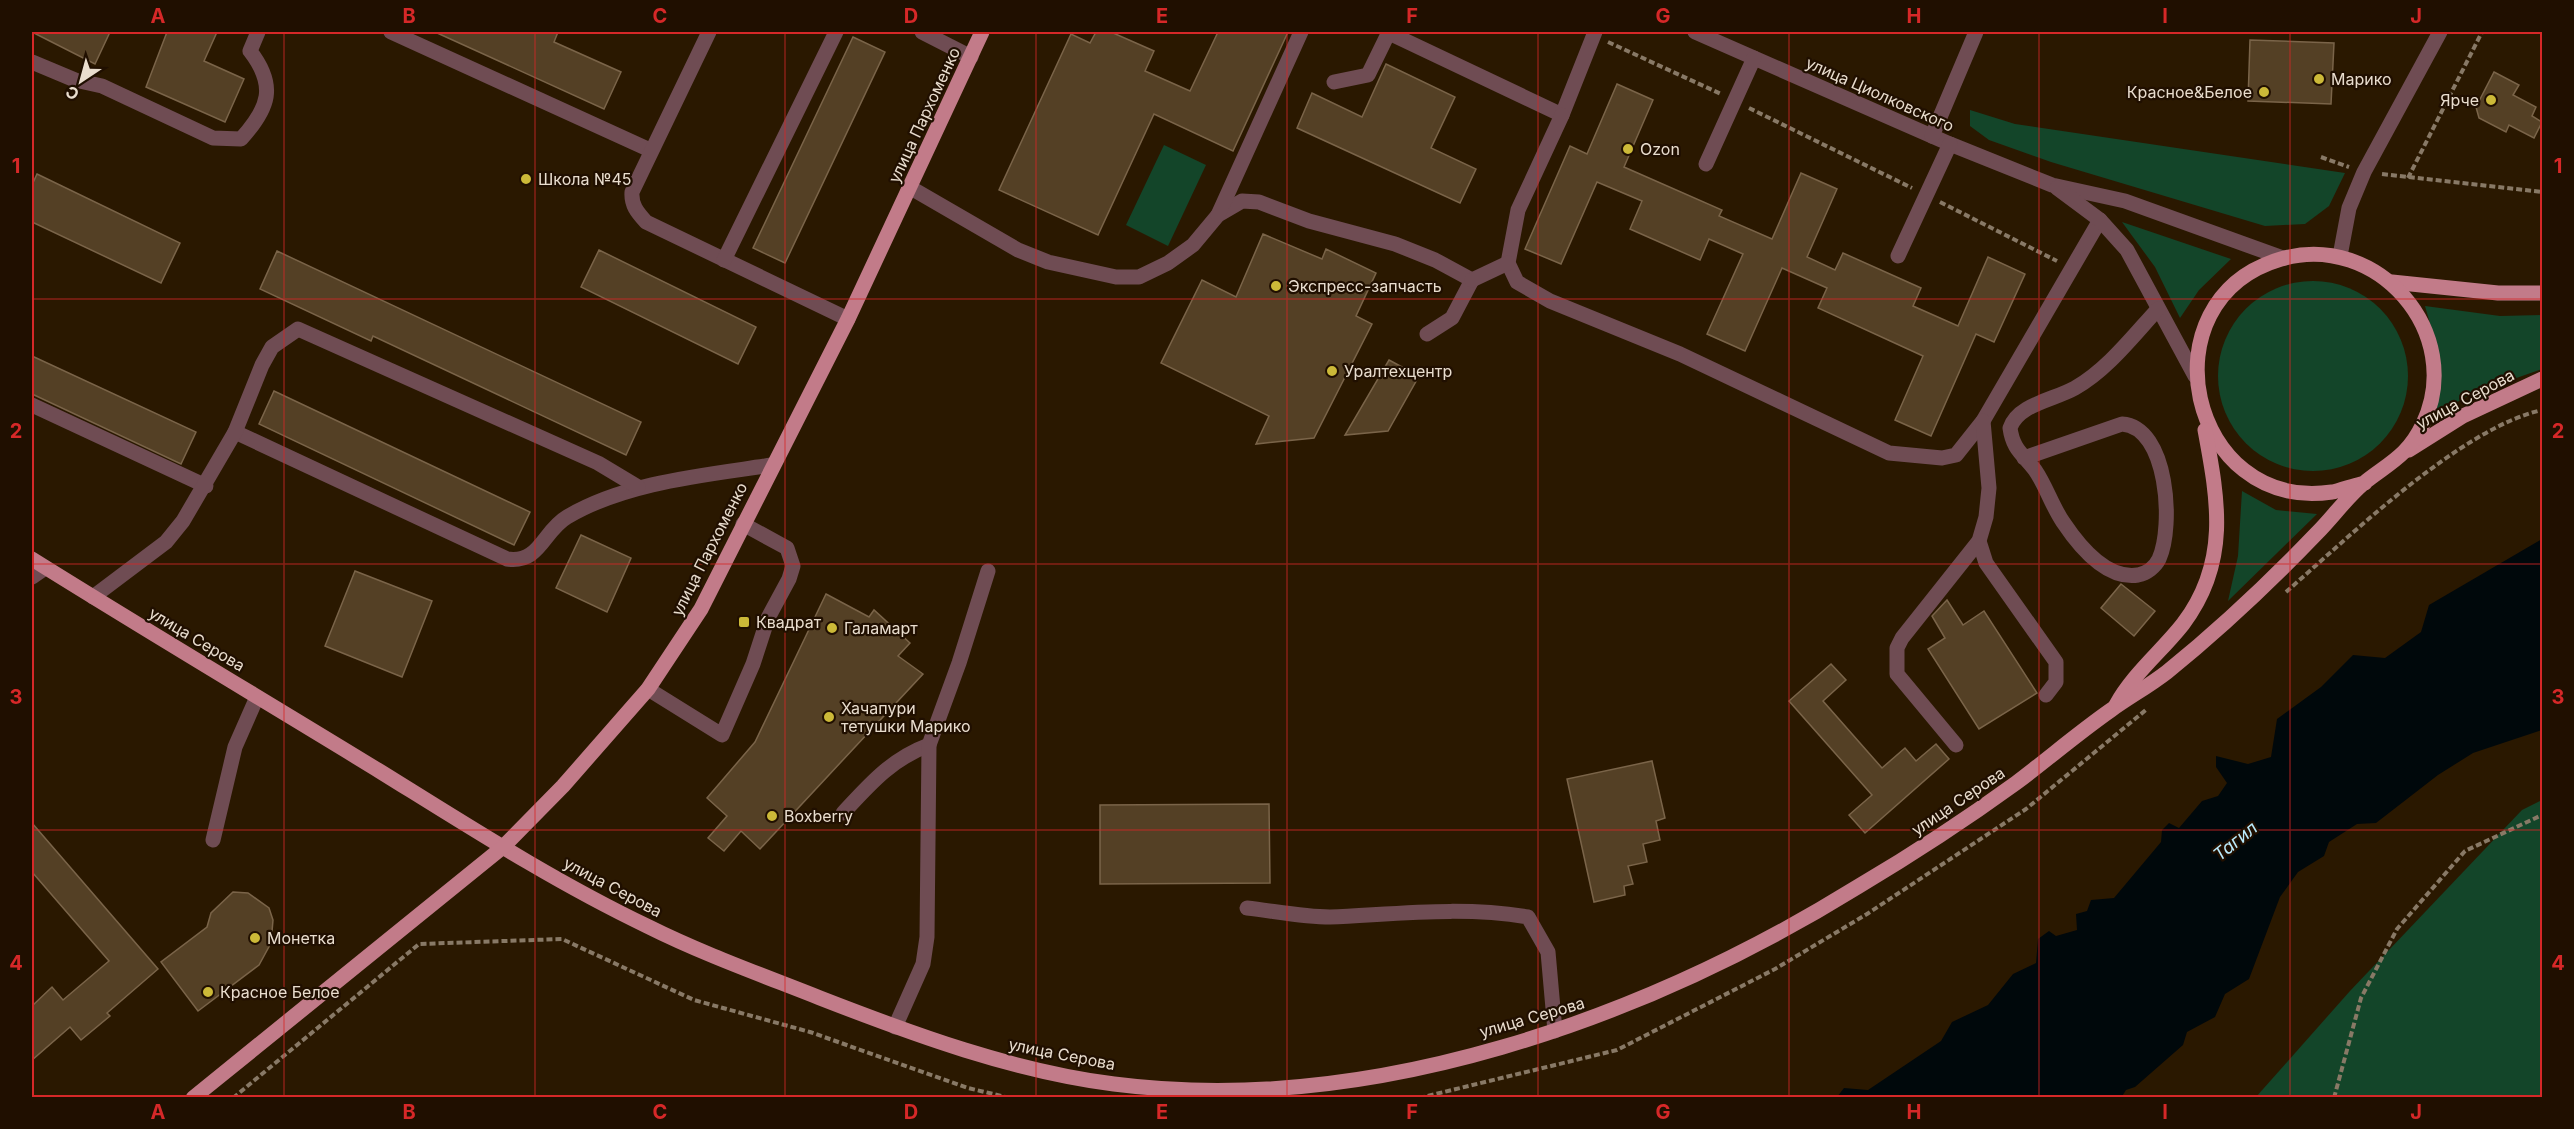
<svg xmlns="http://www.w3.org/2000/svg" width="2574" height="1129" font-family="Inter,sans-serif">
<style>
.green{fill:#134529}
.water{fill:#00080b}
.building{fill:#544025;stroke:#7a6449;stroke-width:1.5}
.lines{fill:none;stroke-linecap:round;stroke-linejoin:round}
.path{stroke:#887966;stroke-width:4;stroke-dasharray:6 3;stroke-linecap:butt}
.minor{stroke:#6f4c53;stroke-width:15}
.major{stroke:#c27b89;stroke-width:15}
.grid{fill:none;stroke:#d62828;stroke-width:1.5;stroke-opacity:0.55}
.poi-dot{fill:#ccb938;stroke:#200f00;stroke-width:2}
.labels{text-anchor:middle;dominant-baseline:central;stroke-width:4.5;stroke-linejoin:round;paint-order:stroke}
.poi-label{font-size:16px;fill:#e9ddce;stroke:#200f00;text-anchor:start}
.street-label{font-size:16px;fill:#e9ddce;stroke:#200f00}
.water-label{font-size:18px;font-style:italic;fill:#baeafb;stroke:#200f00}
.neatline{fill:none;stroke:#d62828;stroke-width:2}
.grid-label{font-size:20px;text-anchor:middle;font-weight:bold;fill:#d62828}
</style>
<rect width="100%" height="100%" fill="#2a1800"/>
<g class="green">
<polygon points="1970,110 2015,124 2345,173 2329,206 2305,224 2265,226 2051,162 1989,140 1970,126"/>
<polygon points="1164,145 1206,165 1168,246 1126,225"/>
<polygon points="2122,222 2231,259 2199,290 2180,318 2155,267"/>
<circle cx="2313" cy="376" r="95"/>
<polygon points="2425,306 2500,316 2542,315 2542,369 2471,394 2440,412 2433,407 2437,348"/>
<polygon points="2242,491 2276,510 2317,514 2228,601 2238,556"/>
<polygon points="2542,800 2542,1097 2256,1097 2350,991 2522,810"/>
</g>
<polygon class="water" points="2542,539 2542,730 2473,753 2438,775 2376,823 2357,824 2329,842 2324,856 2298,872 2280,897 2249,979 2225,994 2215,1017 2187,1032 2183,1045 2135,1087 2126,1090 2121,1098 1837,1097 1844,1088 1868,1090 1941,1041 1952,1022 1988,1005 2013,974 2036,963 2038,939 2049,931 2056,936 2077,930 2076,914 2087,911 2091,900 2114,898 2161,842 2162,830 2169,823 2179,828 2202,801 2218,796 2227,783 2216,767 2216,756 2248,764 2271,757 2277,719 2321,687 2353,655 2385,658 2421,632 2429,605"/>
<g class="building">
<polygon points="32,32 110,32 95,64"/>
<polygon points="167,32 217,32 204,61 244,79 225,122 146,87"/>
<polygon points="435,32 558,32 554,42 621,72 604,109"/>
<polygon points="1096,32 1111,32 1154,51 1145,71 1190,91 1218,32 1288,32 1233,151 1154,114 1098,235 999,190 1071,34 1090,43"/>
<polygon points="853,37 885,52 785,263 753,248"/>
<polygon points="2250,40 2334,43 2331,104 2248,101"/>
<polygon points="1386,64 1455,97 1431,148 1476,169 1460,203 1297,128 1312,93 1362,117"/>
<polygon points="2494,72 2519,85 2513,95 2536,107 2532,116 2542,122 2534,138 2509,125 2506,132 2479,118 2476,107"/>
<polygon points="1617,84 1653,100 1624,167 1722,210 1719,216 1772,239 1801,173 1837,189 1807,257 1835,270 1843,253 1921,288 1913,306 1958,326 1988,257 2025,274 1994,342 1976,334 1931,436 1895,420 1923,356 1818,308 1827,288 1782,268 1745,351 1707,334 1743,254 1709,239 1700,260 1630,229 1642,201 1597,182 1561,264 1525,249 1570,146 1587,154"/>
<polygon points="37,174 180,243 161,283 32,222 32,185"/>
<polygon points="1263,234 1322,259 1326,249 1376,273 1356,316 1372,324 1314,438 1256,444 1269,416 1161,363 1202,280 1236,297"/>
<polygon points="599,250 756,327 738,364 581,287"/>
<polygon points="277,251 641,422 626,455 373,336 371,341 260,289"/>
<polygon points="32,356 196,432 181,464 32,394"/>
<polygon points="1389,360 1419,376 1388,431 1345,435"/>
<polygon points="274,391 530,512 514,545 259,424"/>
<polygon points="581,535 631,558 607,612 556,588"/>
<polygon points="355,571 432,601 402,677 325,646"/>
<polygon points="2121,584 2155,611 2134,636 2101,608"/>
<polygon points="826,594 869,617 874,610 910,643 898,656 923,674 760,849 741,831 724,851 708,838 727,816 707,798 755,742"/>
<polygon points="1947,600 1963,625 1984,611 2037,693 1979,729 1928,649 1945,638 1932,616"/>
<polygon points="1831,664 1846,680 1823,701 1882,768 1905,748 1916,761 1936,744 1949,759 1865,833 1849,815 1872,795 1789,701"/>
<polygon points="1652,761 1665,818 1656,821 1660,840 1643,844 1647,862 1628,866 1633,884 1624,886 1625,895 1594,902 1567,779"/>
<polygon points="1269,804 1270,883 1100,884 1100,805"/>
<polygon points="32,823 158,969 107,1013 110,1016 81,1040 70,1027 32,1060 32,1006 52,987 63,1000 109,961 32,872"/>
<polygon points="233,892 248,893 269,908 273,920 271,943 259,965 198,1011 161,962 207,927 211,913"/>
</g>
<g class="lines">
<g class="path">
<polyline points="1608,42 1721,94"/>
<polyline points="1749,108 1912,188"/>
<polyline points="2321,157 2349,167"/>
<polyline points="2382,174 2542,192"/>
<polyline points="2408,178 2482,32"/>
<polyline points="1940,202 2057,261"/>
<path d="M2286,592C2350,536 2461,428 2542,410"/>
<polyline points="233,1098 419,944 562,939 694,1000 810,1032 968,1088 1010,1098"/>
<polyline points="1419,1098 1617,1050 1775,969 1867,914 2026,809 2147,709"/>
<polyline points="2334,1098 2361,998 2397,929 2465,851 2542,815"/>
</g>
<g class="minor">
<polyline points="391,32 650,150"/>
<path d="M709,32L632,192C631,205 637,212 646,222L848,319"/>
<polyline points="922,32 971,57"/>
<polyline points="1387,32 1562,115 1595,32"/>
<polyline points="1695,32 1950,144 2052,185 2125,201 2283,258"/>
<path d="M32,62L75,80L102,86L213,138L241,139C269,108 277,86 250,51L258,32"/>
<polyline points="1334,82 1368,75 1389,32"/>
<polyline points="1562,115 1518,210 1508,263 1517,282 1550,301 1680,354 1889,453 1942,458 1956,455 1983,421 2100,220"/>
<polyline points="1932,136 1976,32"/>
<polyline points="1706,164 1754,58"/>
<polyline points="911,188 1018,250 1048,262 1116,277 1139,277 1168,263 1193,245 1218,215 1242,201 1259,202 1309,221 1395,244 1435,260 1472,280 1452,318 1427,334"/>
<polyline points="2057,188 2100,220 2127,250 2195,376"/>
<polyline points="1218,215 1301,32"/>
<polyline points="1898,256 1950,144"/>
<polyline points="2340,256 2349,208 2364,172 2440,32"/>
<polyline points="724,260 836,32"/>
<polyline points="1472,280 1508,263"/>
<polyline points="32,405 206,486"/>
<path d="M235,432L507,559C540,564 543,531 567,517C626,482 706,475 772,465"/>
<path d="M2024,458L2122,424C2168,427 2174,526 2159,559C2155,567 2147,573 2138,575C2106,580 2079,546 2063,522C2052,506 2046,486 2035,470C2023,454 2013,450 2010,428C2018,404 2054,400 2075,388C2107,370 2133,336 2158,309"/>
<polyline points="1979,541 1986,563 2056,662 2056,682 2046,695"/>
<polyline points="32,577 45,568"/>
<polyline points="93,597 166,542 183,521 235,432 262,365 272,347 298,329 598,463 638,487"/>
<polyline points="648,689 722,735 753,664 768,618 789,579 793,566 787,548 743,524"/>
<polyline points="1956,745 1897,674 1897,648 1902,638 1979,541 1986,517 1989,488 1983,421"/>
<path d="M843,813C869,785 891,759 929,745"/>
<polyline points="213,840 235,747 257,697"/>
<path d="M1247,908C1274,911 1303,917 1330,917C1397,914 1462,906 1528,917L1548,952L1555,1031"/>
<polyline points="895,1027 923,964 927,937 929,745 959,663 988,571"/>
</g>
<g class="major">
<polyline points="2392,282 2498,293 2542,293"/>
<polyline points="2409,450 2463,416 2542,379"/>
<path d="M32,559C147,631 265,701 381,772C468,826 555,882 647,926C703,954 762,975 820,998C915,1035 1013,1071 1114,1084C1370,1117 1644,1019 1859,886C1913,854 1965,820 2016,783C2048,759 2078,733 2111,710C2129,697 2149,686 2167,672C2220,629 2270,582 2317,533C2333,517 2347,497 2364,483C2389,463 2408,456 2423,424C2466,333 2377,231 2281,259C2141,300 2189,513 2332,492C2335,492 2362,483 2365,483"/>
<path d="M2116,705C2133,674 2161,652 2183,624C2230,562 2218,500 2205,430"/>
<polyline points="193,1098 503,847 563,786 648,689 701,609 848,319 982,32"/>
</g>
</g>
<path class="grid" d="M284,32V1098M535,32V1098M785,32V1098M1036,32V1098M1287,32V1098M1538,32V1098M1789,32V1098M2039,32V1098M2290,32V1098M32,299H2542M32,564H2542M32,830H2542"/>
<g class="poi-dot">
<circle cx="2319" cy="79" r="6"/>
<circle cx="2264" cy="92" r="6"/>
<circle cx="2491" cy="100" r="6"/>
<circle cx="1628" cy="149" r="6"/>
<circle cx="526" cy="179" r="6"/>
<circle cx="1276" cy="286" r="6"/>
<circle cx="1332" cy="371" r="6"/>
<rect x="738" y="616" width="12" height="12" rx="3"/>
<circle cx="832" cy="628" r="6"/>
<circle cx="829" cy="717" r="6"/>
<circle cx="772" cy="816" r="6"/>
<circle cx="255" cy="938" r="6"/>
<circle cx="208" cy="992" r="6"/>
</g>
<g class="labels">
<g class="poi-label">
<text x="2331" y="79">Марико</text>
<text x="2252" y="92" text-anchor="end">Красное&amp;Белое</text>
<text x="2479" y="100" text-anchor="end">Ярче</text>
<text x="1640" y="149">Ozon</text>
<text x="538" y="179">Школа №45</text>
<text x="1288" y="286">Экспресс-запчасть</text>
<text x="1344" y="371">Уралтехцентр</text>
<text x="756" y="622">Квадрат</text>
<text x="844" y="628">Галамарт</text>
<text x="841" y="708">Хачапури<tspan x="841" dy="18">тетушки Марико</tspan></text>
<text x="784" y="816">Boxberry</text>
<text x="267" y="938">Монетка</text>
<text x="220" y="992">Красное Белое</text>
</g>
<g class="street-label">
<text transform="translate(1880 94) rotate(24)">улица Циолковского</text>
<text transform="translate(924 115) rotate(-65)">улица Пархоменко</text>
<text transform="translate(2465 399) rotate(-28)">улица Серова</text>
<text transform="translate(709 549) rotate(-63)">улица Пархоменко</text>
<text transform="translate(197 639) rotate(31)">улица Серова</text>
<text transform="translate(1958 801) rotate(-34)">улица Серова</text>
<text transform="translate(613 887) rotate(28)">улица Серова</text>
<text transform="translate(1532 1017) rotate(-16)">улица Серова</text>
<text transform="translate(1062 1054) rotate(11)">улица Серова</text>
</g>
<g class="water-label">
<text transform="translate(2235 841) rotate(-39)">Тагил</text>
</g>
</g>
<rect width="2574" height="1129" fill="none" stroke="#200f00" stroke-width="66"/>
<g transform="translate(81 81) rotate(216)" stroke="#200f00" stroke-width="4.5" paint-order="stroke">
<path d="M0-4.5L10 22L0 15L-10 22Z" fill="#e9ddce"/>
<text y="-9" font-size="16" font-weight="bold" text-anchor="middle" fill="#e9ddce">С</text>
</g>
<rect x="33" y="33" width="2508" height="1063" class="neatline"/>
<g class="grid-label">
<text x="158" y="23">A</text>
<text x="409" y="23">B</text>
<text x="660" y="23">C</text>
<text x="911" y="23">D</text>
<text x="1162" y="23">E</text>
<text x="1412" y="23">F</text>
<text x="1663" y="23">G</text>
<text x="1914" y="23">H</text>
<text x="2165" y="23">I</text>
<text x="2416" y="23">J</text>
<text x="16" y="173">1</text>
<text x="2558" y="173">1</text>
<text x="16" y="438">2</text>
<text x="2558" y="438">2</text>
<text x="16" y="704">3</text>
<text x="2558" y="704">3</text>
<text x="16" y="970">4</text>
<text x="2558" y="970">4</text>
<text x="158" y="1119">A</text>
<text x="409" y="1119">B</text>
<text x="660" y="1119">C</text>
<text x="911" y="1119">D</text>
<text x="1162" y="1119">E</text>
<text x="1412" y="1119">F</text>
<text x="1663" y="1119">G</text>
<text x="1914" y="1119">H</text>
<text x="2165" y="1119">I</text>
<text x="2416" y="1119">J</text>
</g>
</svg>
